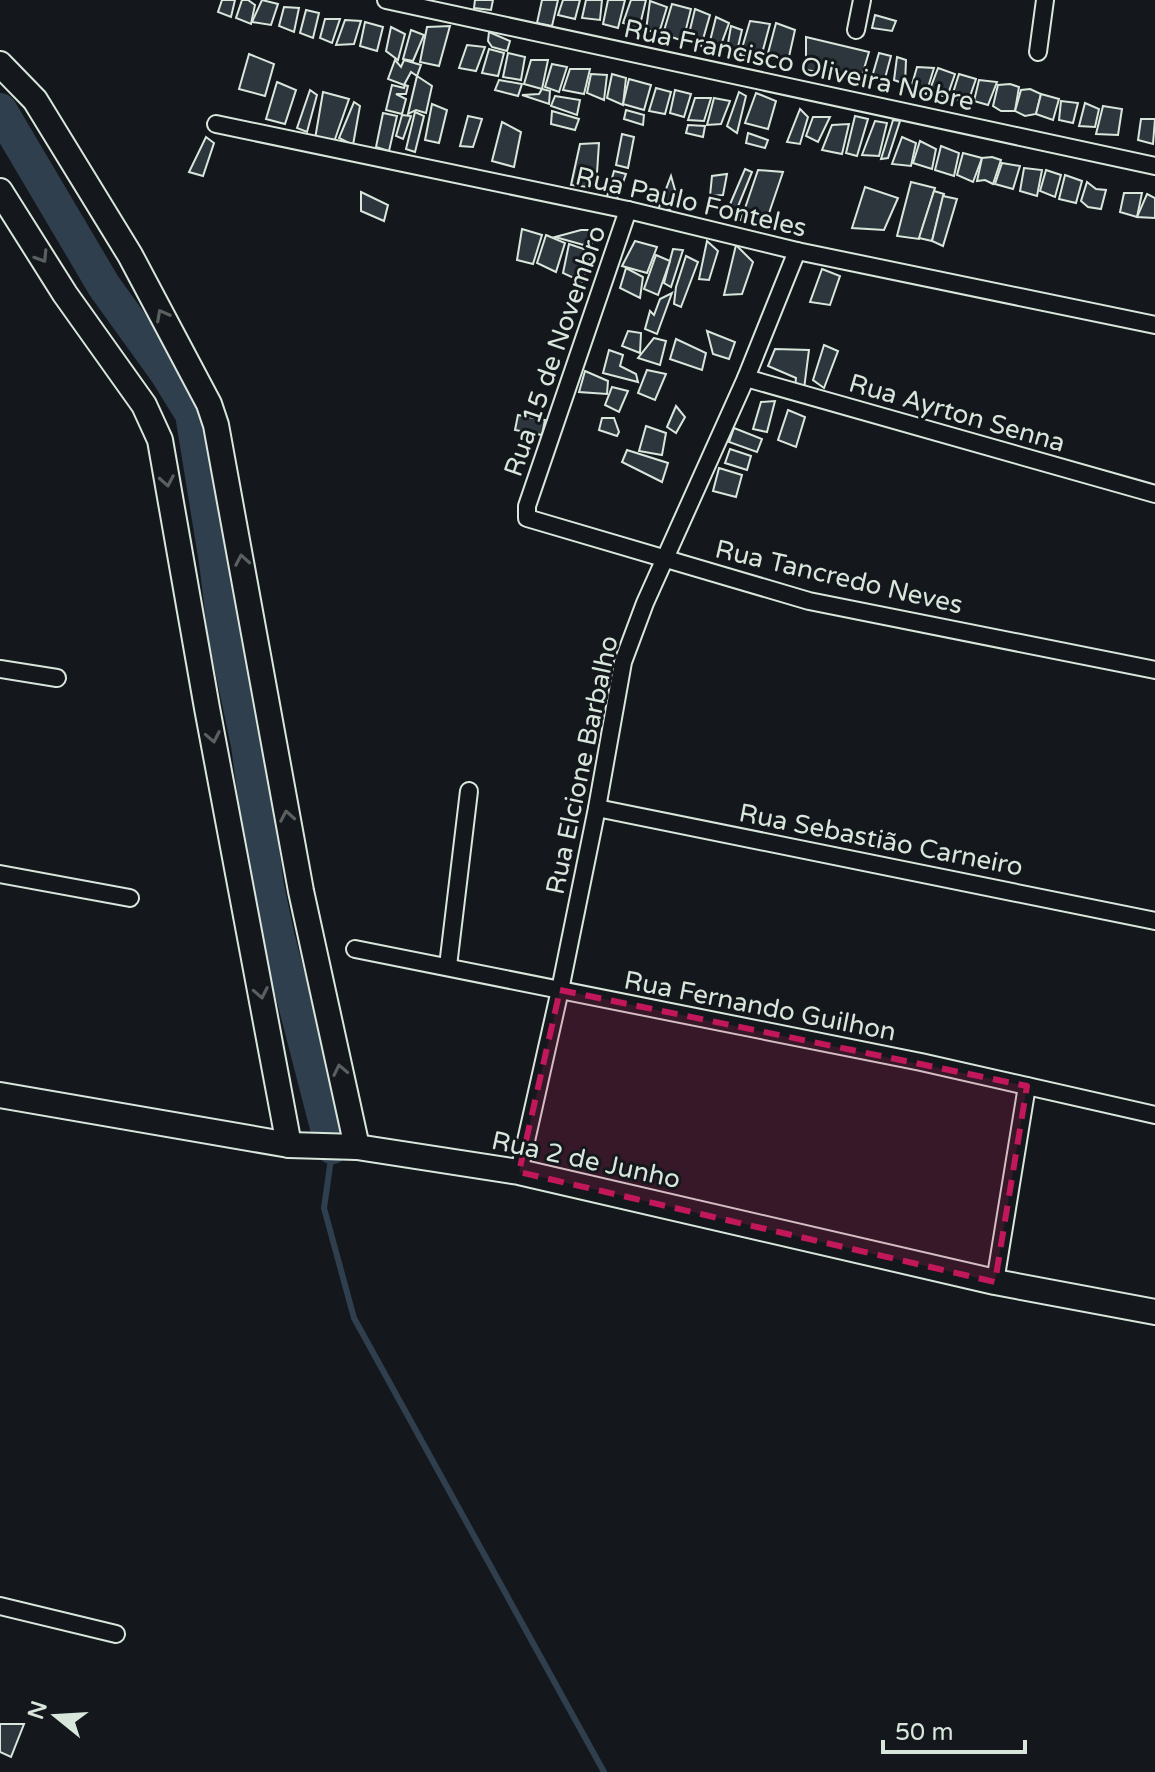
<svg xmlns="http://www.w3.org/2000/svg" width="1155" height="1772" font-family="'Varela Round',sans-serif">
<style>
.lines{fill:none;stroke-linecap:round;stroke-linejoin:round}
.stream{stroke:#2f3f4d;stroke-width:6}
.river{stroke:#2f3f4d;stroke-width:34}
.building{fill:#2c363c;stroke:#d8e6dc;stroke-width:2}
.street-casing{stroke:#d8e6dc;stroke-width:20}
.secondary-casing{stroke:#d8e6dc;stroke-width:28}
.street{stroke:#14181c;stroke-width:16}
.secondary{stroke:#14181c;stroke-width:24}
.oneway{stroke:#59605f}
.marked{fill:#c2185b;fill-opacity:0.2;stroke:#c2185b;stroke-width:6;stroke-dasharray:16 10;stroke-linejoin:round}
.labels{text-anchor:middle;dominant-baseline:central;stroke-width:6;stroke-linejoin:round;paint-order:stroke}
.street-label{font-size:26px;fill:#d8e6dc;stroke:#14181c}
</style>
<rect width="100%" height="100%" fill="#14181c"/>
<g class="lines">
<path class="stream" d="M332,1152L324,1208L354,1318L604,1772"/>
<path class="river" d="M0,110L104,286L166,372L192,414L216,562L225,636L248,745L267,886L278,938L332,1147"/>
</g>
<g class="building">
<path d="M222,0H235L231,17L218,12Z"/>
<path d="M242,0H248L255,5L251,24L236,18Z"/>
<path d="M262,0L278,4L271,25L252,22Z"/>
<path d="M475,0H493L491,10L474,8Z"/>
<path d="M542,0H558L552,26L537,23Z"/>
<path d="M563,0H580L575,19L558,15Z"/>
<path d="M586,0H602L600,20L582,18Z"/>
<path d="M608,0H625L618,28L603,24Z"/>
<path d="M631,0H646L639,29L623,23Z"/>
<path d="M650,1L667,7L659,33L646,30Z"/>
<path d="M672,4L691,9L683,41L663,34Z"/>
<path d="M284,7L299,8L294,32L279,26Z"/>
<path d="M695,9L710,15L701,46L687,42Z"/>
<path d="M306,10L319,13L313,38L300,33Z"/>
<path d="M875,15L896,21L892,31L872,28Z"/>
<path d="M716,17L729,23L719,50L709,45Z"/>
<path d="M325,19H340L332,43L320,38Z"/>
<path d="M345,20L361,21L354,44L336,45Z"/>
<path d="M750,21L770,24L760,61L740,55Z"/>
<path d="M365,22L383,27L377,51L360,46Z"/>
<path d="M776,23L795,30L788,61L767,57Z"/>
<path d="M450,26L439,66L420,62L427,27Z"/>
<path d="M731,26L742,30L737,51L727,49Z"/>
<path d="M391,27L405,34L398,60L386,51Z"/>
<path d="M411,30L424,35L413,61L403,59Z"/>
<path d="M489,32L510,41L507,51L492,47L488,41Z"/>
<path d="M806,37L869,52L861,79L806,70Z"/>
<path d="M467,45L485,47L476,71L459,68Z"/>
<path d="M489,49L504,53L498,76L482,73Z"/>
<path d="M508,53L525,57L521,80L503,77Z"/>
<path d="M879,53L891,56L884,82L872,77Z"/>
<path d="M249,54L274,64L265,96L239,89Z"/>
<path d="M897,57L906,60L905,84L894,80Z"/>
<path d="M395,60L401,67L404,60L421,65L417,76L411,72L404,85L388,79Z"/>
<path d="M531,60H548L542,89L524,84Z"/>
<path d="M552,64L567,67L559,92L545,87Z"/>
<path d="M917,67L934,68L926,94L911,88Z"/>
<path d="M938,68L955,74L947,97L929,92Z"/>
<path d="M570,69H590L584,94L563,90Z"/>
<path d="M591,74L607,75L604,100L587,93Z"/>
<path d="M612,74L626,78L623,105L607,98Z"/>
<path d="M959,74L976,79L968,102L951,99Z"/>
<path d="M417,76L432,86L426,113L416,110L408,114Z"/>
<path d="M629,79L651,85L644,110L623,104Z"/>
<path d="M499,80L522,84L518,96L495,90Z"/>
<path d="M979,80L997,82L988,105L974,101Z"/>
<path d="M277,82L296,90L285,124L266,119Z"/>
<path d="M1010,84L1019,87L1015,111H1001L993,106L998,85Z"/>
<path d="M392,85L404,88L405,85L408,86L406,94H396L406,99L402,114L386,110Z"/>
<path d="M656,88L671,92L665,114L649,111Z"/>
<path d="M542,89L550,91L549,104L522,95L539,94Z"/>
<path d="M1030,89L1041,94L1036,114L1025,116L1015,111L1021,90Z"/>
<path d="M310,90L317,95L307,132L297,128Z"/>
<path d="M675,90L691,94L684,117L670,113Z"/>
<path d="M323,92L349,99L334,142L315,139Z"/>
<path d="M739,92L746,96L737,133L727,126Z"/>
<path d="M756,93L776,101L768,129L745,123Z"/>
<path d="M1041,94L1059,99L1053,120L1036,114Z"/>
<path d="M555,96L580,100L577,115L551,106Z"/>
<path d="M695,98H711L704,121L688,120Z"/>
<path d="M714,98L730,101L721,124L707,125Z"/>
<path d="M1061,101L1078,103L1073,123L1059,120Z"/>
<path d="M354,102L360,106L353,145L339,138Z"/>
<path d="M1085,103L1099,109L1095,127L1079,126Z"/>
<path d="M432,104L447,110L439,143L425,140Z"/>
<path d="M1103,106L1122,109L1118,135L1096,134Z"/>
<path d="M800,109L808,117L800,144L787,142Z"/>
<path d="M626,110L644,115L643,125L624,119Z"/>
<path d="M552,111L579,119L575,130L551,124Z"/>
<path d="M415,112L424,116L415,152L406,149Z"/>
<path d="M383,113L397,116L389,151L376,147Z"/>
<path d="M402,115L411,116L403,139L396,136Z"/>
<path d="M468,116L482,119L473,147L460,146Z"/>
<path d="M855,116L868,119L857,156L846,153Z"/>
<path d="M813,117H830L818,142L806,136Z"/>
<path d="M1141,119H1155L1153,144L1138,140Z"/>
<path d="M893,120L900,121L888,158L881,159Z"/>
<path d="M875,121L887,123L879,156L862,155Z"/>
<path d="M502,122L521,132L514,167L492,161Z"/>
<path d="M849,124L842,154L822,150L832,125Z"/>
<path d="M688,125L705,126L703,137L686,133Z"/>
<path d="M748,133L768,140L765,148L746,143Z"/>
<path d="M622,134L634,137L628,168L616,165Z"/>
<path d="M206,137L214,143L203,176L189,172Z"/>
<path d="M902,137L916,143L911,166L892,164Z"/>
<path d="M920,141L936,149L932,169L913,163Z"/>
<path d="M599,143L596,188L571,185L580,144Z"/>
<path d="M941,146L959,153L954,176L935,170Z"/>
<path d="M963,153L982,158L973,182L957,175Z"/>
<path d="M992,157L1001,160L993,184L985,180L977,181L982,158Z"/>
<path d="M1002,163L1020,166L1013,189L995,184Z"/>
<path d="M1024,168L1042,170L1037,196L1020,191Z"/>
<path d="M745,169L752,172L735,214L728,209Z"/>
<path d="M758,170L783,172L766,222L741,220Z"/>
<path d="M1046,170L1061,175L1055,197L1040,191Z"/>
<path d="M614,171L626,174L617,199L606,200Z"/>
<path d="M727,174L723,195L710,196L712,176Z"/>
<path d="M1065,175L1082,181L1076,203L1059,199Z"/>
<path d="M671,176L675,190L670,210H658Z"/>
<path d="M911,182L935,188L919,239L897,236Z"/>
<path d="M1087,182L1096,189L1106,190L1101,209L1088,207L1081,201Z"/>
<path d="M865,187L898,198L884,230L852,228Z"/>
<path d="M934,191L944,194L932,241L919,238Z"/>
<path d="M361,192L388,205L384,221L361,211Z"/>
<path d="M1124,193H1142L1137,217L1120,212Z"/>
<path d="M1147,194L1155,198V218L1137,217Z"/>
<path d="M943,196L957,199L943,246L932,241Z"/>
<path d="M522,229L542,235L533,264L517,260Z"/>
<path d="M581,230H595L591,247L555,237Z"/>
<path d="M546,235L565,243L556,272L537,263Z"/>
<path d="M635,241L657,247L647,273L622,266Z"/>
<path d="M707,241L718,251L709,280L699,279Z"/>
<path d="M569,244L593,252L582,282L563,273Z"/>
<path d="M736,245L753,262L742,294L724,295Z"/>
<path d="M673,249L683,250L671,287L664,283Z"/>
<path d="M656,255L670,261L658,295L644,289Z"/>
<path d="M686,256L698,262L681,307L674,304L676,287Z"/>
<path d="M626,268L643,277L640,298L620,288Z"/>
<path d="M822,269L840,276L830,305L810,302Z"/>
<path d="M672,293L657,334L645,329L650,311L654,315L660,299Z"/>
<path d="M628,331L641,333L640,353L622,346Z"/>
<path d="M707,331L735,342L729,359L713,354Z"/>
<path d="M654,338L666,341L660,365L638,358Z"/>
<path d="M676,339L706,353L702,370L670,359Z"/>
<path d="M824,345L838,351L824,388L813,380Z"/>
<path d="M775,349L809,350L804,389L795,387L796,378L768,366Z"/>
<path d="M609,350L623,355L620,366L636,374L638,382L603,373Z"/>
<path d="M647,370L666,374L655,400L638,393Z"/>
<path d="M585,371L608,381L607,394L579,392Z"/>
<path d="M612,387L628,391L619,412L605,405Z"/>
<path d="M775,401L767,432L753,429L761,402Z"/>
<path d="M676,406L685,417L676,433L667,427Z"/>
<path d="M788,410L805,417L796,447L778,440Z"/>
<path d="M518,415L545,420L542,435L515,430Z"/>
<path d="M602,418H614L619,432L617,436L599,430Z"/>
<path d="M646,426L666,433L662,455L639,451Z"/>
<path d="M734,428L762,439L757,452L729,442Z"/>
<path d="M730,449L751,456L747,470L725,463Z"/>
<path d="M627,450L668,463L662,482L622,462Z"/>
<path d="M719,468L742,475L736,497L713,491Z"/>
<path d="M0,1724H24L11,1757L0,1752Z"/>
</g>
<g class="lines">
<defs>
<g id="street">
<path d="M386,0L1155,166"/>
<path d="M856,30L862,0"/>
<path d="M1038,52L1045,0"/>
<path d="M216,124L628,210L797,251L1155,325"/>
<path d="M628,210L527,506V518L809,601L1155,670"/>
<path d="M746,378L1155,494"/>
<path d="M0,669L57,678"/>
<path d="M597,808L1155,921"/>
<path d="M0,874L130,898"/>
<path d="M355,949L921,1062L1155,1115"/>
<path d="M448,966L469,791"/>
<path d="M519,1172L560,990L597,808L623,662L645,603L746,378L797,251"/>
<path d="M995,1282L1027,1086"/>
<path d="M0,1606L116,1634"/>
</g>
<g id="secondary">
<path d="M0,64L35,100L130,255L209,404L216,425L301,891L357,1147"/>
<path d="M0,191L65,294L144,405L160,440L207,708L289,1145"/>
<path d="M0,1095L289,1145L357,1147L519,1172L995,1282L1155,1312"/>
</g>
</defs>
<use href="#street" class="street-casing"/>
<use href="#secondary" class="secondary-casing"/>
<use href="#street" class="street"/>
<use href="#secondary" class="secondary"/>
</g>
<defs><path id="oneway-chevron" d="M-2-3.5L2.5 0L-2 3.5" fill="none" stroke-width="1.6" stroke-linecap="round" stroke-linejoin="round" transform="scale(2)"/></defs>
<g class="oneway">
<use href="#oneway-chevron" transform="translate(42 257) rotate(58)"/>
<use href="#oneway-chevron" transform="translate(162 315) rotate(-118)"/>
<use href="#oneway-chevron" transform="translate(167 481) rotate(80)"/>
<use href="#oneway-chevron" transform="translate(242 560) rotate(-100)"/>
<use href="#oneway-chevron" transform="translate(213 737) rotate(79)"/>
<use href="#oneway-chevron" transform="translate(287 816) rotate(-100)"/>
<use href="#oneway-chevron" transform="translate(261 993) rotate(79)"/>
<use href="#oneway-chevron" transform="translate(340 1070) rotate(-102)"/>
</g>
<path class="marked" d="M560,990L1027,1086L995,1282L519,1172Z"/>
<g class="labels">
<g class="street-label">
<text transform="translate(799 65) rotate(12)">Rua Francisco Oliveira Nobre</text>
<text transform="translate(691 202) rotate(13)">Rua Paulo Fonteles</text>
<text transform="translate(555 351) rotate(-71)">Rua 15 de Novembro</text>
<text transform="translate(957 413) rotate(16)">Rua Ayrton Senna</text>
<text transform="translate(839 577) rotate(13)">Rua Tancredo Neves</text>
<text transform="translate(582 765) rotate(-78)">Rua Elcione Barbalho</text>
<text transform="translate(881 840) rotate(11)">Rua Sebastião Carneiro</text>
<text transform="translate(760 1006) rotate(11)">Rua Fernando Guilhon</text>
<text transform="translate(586 1160) rotate(12)">Rua 2 de Junho</text>
</g>
</g>
<g transform="translate(56 1716) rotate(288)" stroke="#14181c" stroke-width="6" paint-order="stroke">
<path d="M0-6L14 30L0 20L-14 30Z" fill="#d8e6dc"/>
<text y="-12" font-size="22" font-weight="bold" text-anchor="middle" fill="#d8e6dc">N</text>
</g>
<path d="M883 1740v12h142v-12" fill="none" stroke="#d8e6dc" stroke-width="4"/>
<text x="895" y="1740" font-size="24" fill="#d8e6dc" stroke="#14181c" stroke-width="6" paint-order="stroke">50 m</text>
</svg>
